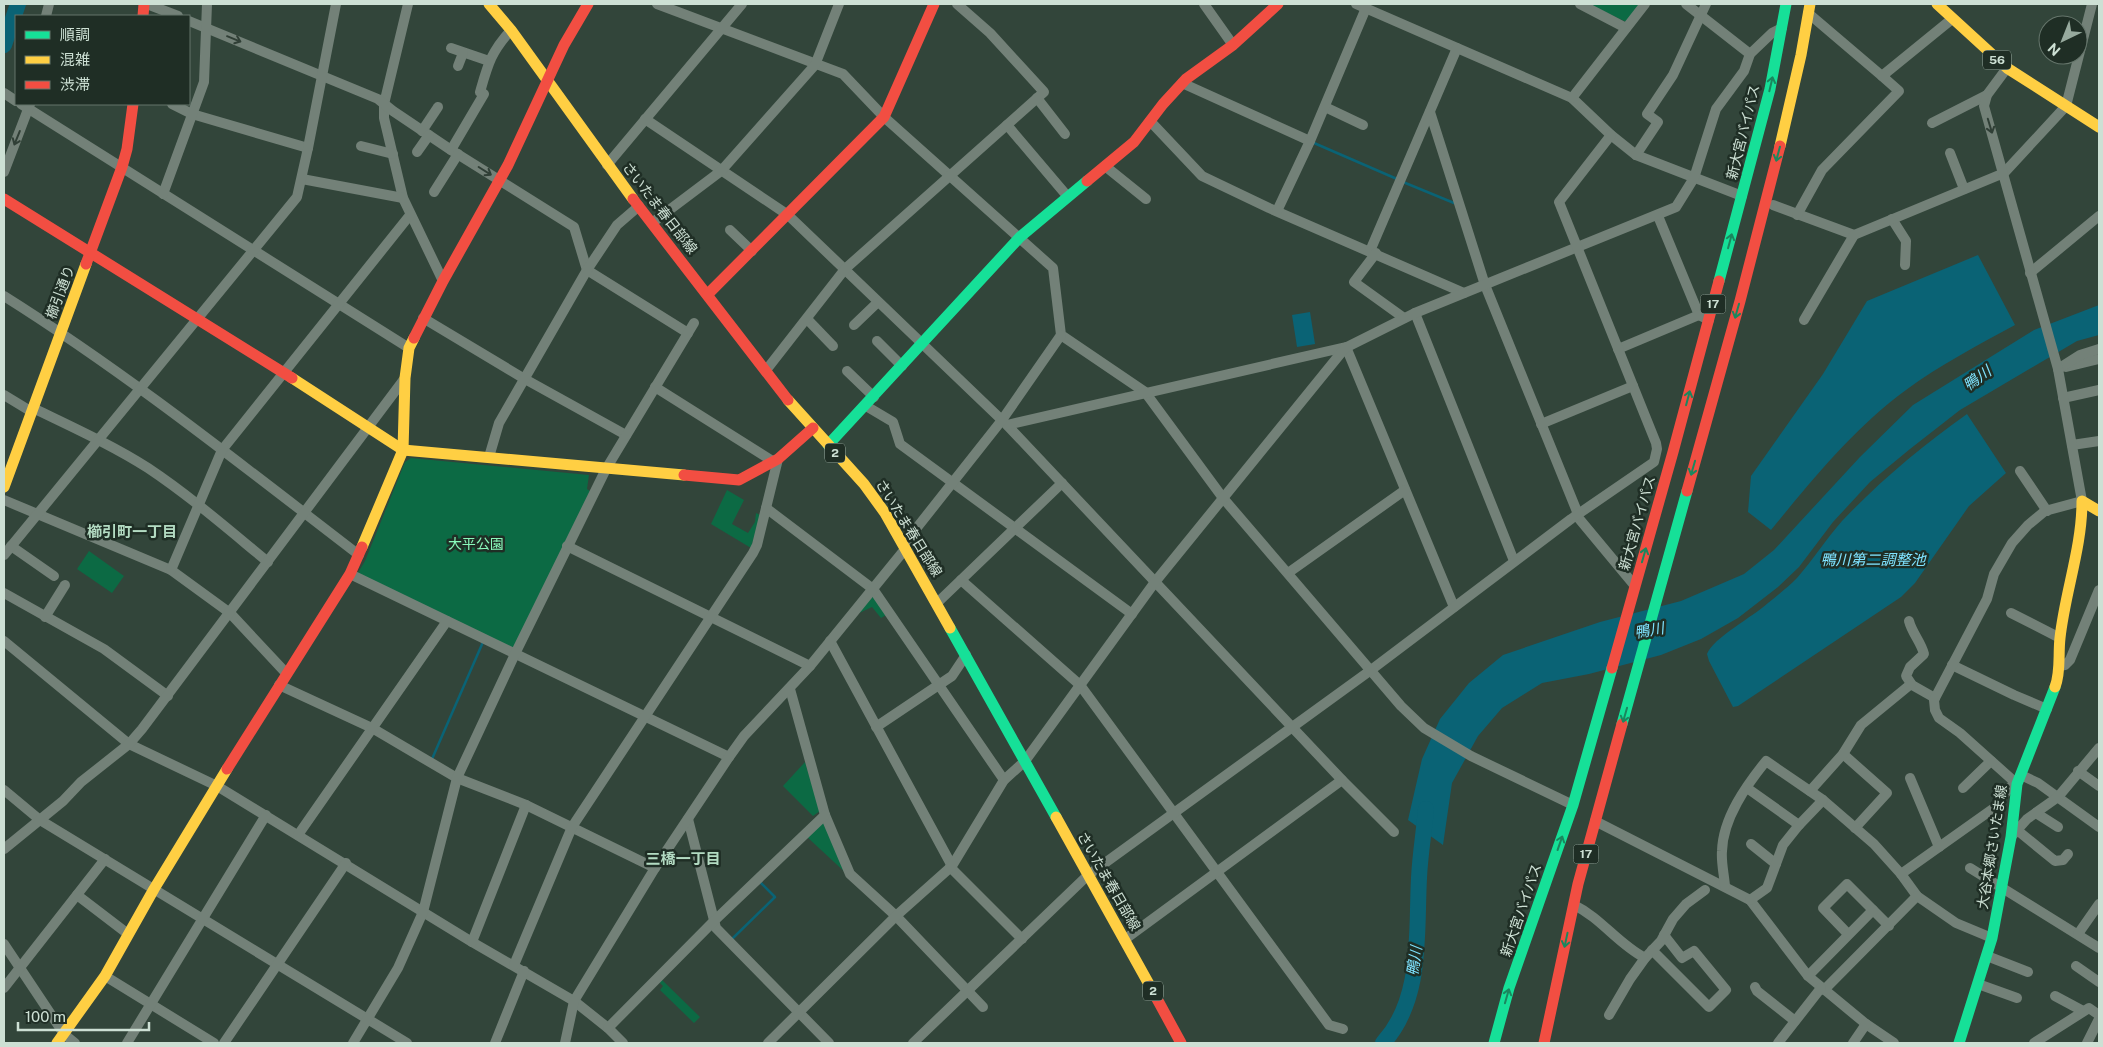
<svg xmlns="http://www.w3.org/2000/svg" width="2103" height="1047" font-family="'Public Sans','Noto Sans JP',sans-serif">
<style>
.green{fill:#0c6a44}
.water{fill:#0a6375}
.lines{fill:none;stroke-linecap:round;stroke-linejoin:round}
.stream{stroke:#0a6375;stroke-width:2.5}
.river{stroke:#0a6375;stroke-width:16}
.street{stroke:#738178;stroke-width:10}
.fast{stroke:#16e098;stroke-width:11}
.slow{stroke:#ffcf43;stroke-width:11}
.jam{stroke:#f24e42;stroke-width:11}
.oneway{stroke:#303f36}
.oneway2{stroke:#1a875e}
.labels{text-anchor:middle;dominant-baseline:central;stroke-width:5;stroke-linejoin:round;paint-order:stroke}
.shield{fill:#1f2e25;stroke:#99aba0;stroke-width:1}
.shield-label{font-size:12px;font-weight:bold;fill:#cde0d4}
.street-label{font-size:14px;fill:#cde0d4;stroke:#1f2e25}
.park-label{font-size:14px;fill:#8afabc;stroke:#1f2e25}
.water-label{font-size:15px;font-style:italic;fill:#7fe3ff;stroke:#1f2e25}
.neighbourhood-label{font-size:15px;font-weight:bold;fill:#b3dbc2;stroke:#1f2e25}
</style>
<rect width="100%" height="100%" fill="#32453a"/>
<g class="green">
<path d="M1589,4H1640L1626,22Z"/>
<path d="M411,458L589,475L587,489L590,491L513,651L357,574L365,561L405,462Z"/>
<path d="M727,490L744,500L732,524L748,533L755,522L756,513L760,515L751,548L711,524Z"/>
<path d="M89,551L124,576L112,593L77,569Z"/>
<path d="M873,593L888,614L881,618L872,607L853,616Z"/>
<path d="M805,762L820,811L813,816L783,786Z"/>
<path d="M823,820L848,875L806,836Z"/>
<path d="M660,978L700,1017L694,1023L660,990L663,986L658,981Z"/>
</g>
<g class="water">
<path d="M1978,255L2015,325C1978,345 1940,365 1906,390C1854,428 1812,480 1771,530L1748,512L1751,476L1823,374L1867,301Z"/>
<path d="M2099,305V335L2077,341L1960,410L1910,449L1870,482L1833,522L1799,567L1778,587L1738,618L1701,639L1661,655L1589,674L1542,683L1502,708L1478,736L1452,783L1443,845L1408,820L1422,759L1440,719L1469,683L1503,655L1600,622L1681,601L1744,574L1774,550L1860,457L1913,405L2034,330Z"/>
<path d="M1310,312L1315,344L1297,347L1292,315Z"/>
<path d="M1967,414L2006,473L1969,506L1915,583L1901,597L1738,706L1733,707L1709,661L1707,654C1713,638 1754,616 1768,603C1778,595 1788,587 1797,578C1813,560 1826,539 1842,521C1880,481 1922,446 1967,414Z"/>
</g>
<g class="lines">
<g class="stream">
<path d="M1314,143L1397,179"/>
<path d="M1403,182L1454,203"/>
<path d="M432,759L483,642"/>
<path d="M732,939L775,897L760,882"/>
</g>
<g class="river">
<path d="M4,45L18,4"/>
<path d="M1383,1043C1423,999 1416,934 1419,878C1420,855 1424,832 1426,809"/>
</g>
<g class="street">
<path d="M147,4L178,16"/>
<path d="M408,4L384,104V118L403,198L443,281"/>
<path d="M657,4L843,74L884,117L1053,268L1061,335L1145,392L1223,498L1401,706L1424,728L1471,756L1573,805"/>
<path d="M1204,4L1233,45"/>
<path d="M1356,4L1572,98L1611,135L1636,155L1742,196"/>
<path d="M1580,4L1626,28"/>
<path d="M1686,4L1750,54"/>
<path d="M1808,13L1882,76"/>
<path d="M46,16L49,4"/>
<path d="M189,21L378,99L393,111L451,150L574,227L587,270L688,333"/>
<path d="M451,48L489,61"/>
<path d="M458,66L463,53"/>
<path d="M1182,83L1310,141"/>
<path d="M4,93L16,101"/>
<path d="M1037,98L1065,134"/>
<path d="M1572,98L1645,4"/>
<path d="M21,104L409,348"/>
<path d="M172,104L192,114L308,148"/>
<path d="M1325,107L1363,125"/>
<path d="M1430,112L1485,285L1578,514"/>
<path d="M645,119L788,215L1007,425L1342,780L1394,832"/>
<path d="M1150,121L1202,176L1269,208L1464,293"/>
<path d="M1932,123L1987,95"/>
<path d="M1007,125L1068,197"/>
<path d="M422,131L438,107"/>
<path d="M361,146L393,154"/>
<path d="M451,150L484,94L480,92C488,64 491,52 511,30"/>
<path d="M417,152L429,135"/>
<path d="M1950,153L1964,189"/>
<path d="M1636,155L1658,122L1647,114L1673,75L1706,4"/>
<path d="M607,165L742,4"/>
<path d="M1105,166L1146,199"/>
<path d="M4,172L30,104"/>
<path d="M302,179L403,198"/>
<path d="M434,192L458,154"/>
<path d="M163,194L204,82L207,4"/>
<path d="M1773,205L1854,235"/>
<path d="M1277,211L1310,141L1366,8V4"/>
<path d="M1797,215L1822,170L1899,91L1882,76L1952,19"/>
<path d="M1658,216L1699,315L1709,320"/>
<path d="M1892,219L1906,241L1905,265"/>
<path d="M652,223L721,171L815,65L839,4"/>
<path d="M730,230L752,251"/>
<path d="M1370,251L1457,48"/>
<path d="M1376,253L1354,282L1404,318"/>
<path d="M2030,273L2099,216"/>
<path d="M4,296C128,374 243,466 359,555"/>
<path d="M1415,313L1514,561"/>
<path d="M423,318L523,378L626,435"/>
<path d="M807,319L833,346"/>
<path d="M1804,320L1854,235L2004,173L2066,106L2092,4"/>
<path d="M854,325L878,302"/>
<path d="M877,341L902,366"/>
<path d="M1618,349L1699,315"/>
<path d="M2066,367L2099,359"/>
<path d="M767,369L845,269L1044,92L990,33L957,4"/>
<path d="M2058,369L2080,355L2099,349"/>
<path d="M847,371L874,397"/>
<path d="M655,387L774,462"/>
<path d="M4,395L32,412"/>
<path d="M2063,398L2099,390"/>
<path d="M866,406L893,422L900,444L1132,614"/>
<path d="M33,408C72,427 112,445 148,468C190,496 229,530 268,562"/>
<path d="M1541,424L1633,386"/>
<path d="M1007,425L1346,347L1454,607"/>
<path d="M2072,445L2099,441"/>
<path d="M489,457L499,423L587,270L617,225L639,206"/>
<path d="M2020,471L2047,511"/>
<path d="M4,500L171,570L230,613L286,673"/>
<path d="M766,508L873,589L1004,780"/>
<path d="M1576,515L1635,586"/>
<path d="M904,544L1002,420L1061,335"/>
<path d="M11,546L54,576"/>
<path d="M567,546L810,666"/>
<path d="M4,555L297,197L308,148L336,4"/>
<path d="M171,570L222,450L410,215"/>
<path d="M1288,573L1405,490"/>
<path d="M350,574L729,757"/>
<path d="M961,580L1080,685L1329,1025L1343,1029"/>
<path d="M4,593L104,649L168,696"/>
<path d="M937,603L1062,483"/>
<path d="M2011,613L2060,638"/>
<path d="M45,617L65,585"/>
<path d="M1909,621C1912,633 1921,642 1924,654L1910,667L1906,676L1912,685L1935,698"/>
<path d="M4,641L129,744L217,786L472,942L574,1001L608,1028L623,1043"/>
<path d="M830,641L952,866"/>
<path d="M1952,665L2014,695L2047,709"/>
<path d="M2059,666L2065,665L2070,660L2099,590"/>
<path d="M279,685L372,728L457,778L526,805L655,868"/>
<path d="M790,689L825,815L850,874L896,916L983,1007"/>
<path d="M876,727L952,676L966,655"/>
<path d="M1843,754L1887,793L1855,828"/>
<path d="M2078,771L2099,786"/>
<path d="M2021,775L2038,783L2099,827"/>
<path d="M1910,778L1939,847"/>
<path d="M1747,788L1799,825"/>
<path d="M1963,788L1991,761"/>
<path d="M4,790L40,820L407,1043"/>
<path d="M1810,791L1843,754L1861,725L1911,684"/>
<path d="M2036,813L2058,827"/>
<path d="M688,819L716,928L829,1043"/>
<path d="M1595,821L1750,900L1808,976L1866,1024L1894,1043"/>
<path d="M2017,830L2055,861L2063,860L2068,854"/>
<path d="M298,835L447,621"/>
<path d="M2011,837L2027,819L2058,797L2099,748"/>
<path d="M1751,844L1776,864"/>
<path d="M4,849L63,801L81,782L129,744L142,729L405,378"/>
<path d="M950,867L1022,939"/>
<path d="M1970,868L2099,948"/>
<path d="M1901,874L1994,808L2010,787L2017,784L1960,733L1939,718L1935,710L1934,700L1987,599L1994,574L2012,543L2028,525L2045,511L2082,501L2058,369L1984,106L1987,95L2007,68"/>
<path d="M1725,886C1724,874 1721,862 1722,851C1723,818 1746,786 1766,761L1823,800L1874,844L1901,874L1917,896L1956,923L1992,938"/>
<path d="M77,895L128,934"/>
<path d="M1750,900L1767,888L1783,845L1799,825L1823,800"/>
<path d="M1574,905C1601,918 1618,944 1645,958"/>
<path d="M1848,934L1823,908L1847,884L1889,926"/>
<path d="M2078,934L2099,904"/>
<path d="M1124,940L1342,780"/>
<path d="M472,942L526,805"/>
<path d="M4,944L64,1034L75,1043"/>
<path d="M1652,950L1709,1007L1726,990L1694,951L1682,958L1664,935"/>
<path d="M1987,956L2028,972"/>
<path d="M514,965L572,827L753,553L757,545L778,459"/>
<path d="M2076,966L2099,982"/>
<path d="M105,976L214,1043"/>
<path d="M1808,976L1873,910"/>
<path d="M1978,984L2017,998"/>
<path d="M1755,987L1757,991L1795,1021"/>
<path d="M4,988L105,859"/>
<path d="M1824,990L1917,896"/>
<path d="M2055,996L2083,1011"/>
<path d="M1609,1015L1630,979L1645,958L1661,941L1673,919L1686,904L1705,890"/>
<path d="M608,1028L714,921L825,815"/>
<path d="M127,1043L266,815"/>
<path d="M224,1043L346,863"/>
<path d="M353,1043L398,968L423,912L457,778L515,654L606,469L694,323"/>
<path d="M495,1043L524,971"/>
<path d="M565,1043L574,1001L655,868L729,757L744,736L810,666L906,548"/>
<path d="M768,1043L897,915L952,866L1004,780L1025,761L1155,582L1345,348L1415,313L1676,207L1694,178L1716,109L1744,71L1750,54L1772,33L1782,28"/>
<path d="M913,1043L1087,876L1371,670L1571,519L1654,462L1657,449L1656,443L1559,202L1611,135"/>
<path d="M1778,1043L1821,988"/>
<path d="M1853,1043L1866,1024"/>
<path d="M2034,1043L2089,1008L2099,1015"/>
<path d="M2087,1043L2099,1019"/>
</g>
<g class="fast">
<path d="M1719,281L1770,89L1786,4"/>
<path d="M828,445L1020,237L1087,181"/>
<path d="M950,628L1056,817"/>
<path d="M1622,724L1687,491"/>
<path d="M1494,1043L1509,988L1573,805L1612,668"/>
<path d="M1959,1043L1992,938L2011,837L2017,784L2055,687"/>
</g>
<g class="slow">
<path d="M489,4L511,30L633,199"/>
<path d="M1937,4L2007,68L2099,127"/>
<path d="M1780,146L1801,55L1810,4"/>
<path d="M292,378L403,450L684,475"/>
<path d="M788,400L864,484L885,513L950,628"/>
<path d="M4,487L86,264"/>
<path d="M362,547L403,450L405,378L409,348L414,338"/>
<path d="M2055,687C2061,672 2058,655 2060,638C2065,592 2082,548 2082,501L2099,511"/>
<path d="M1056,817L1150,986"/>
<path d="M57,1043L105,976L154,889L227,769"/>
</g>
<g class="jam">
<path d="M143,16L144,4"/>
<path d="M1087,181L1134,142L1163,104L1186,79L1233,45L1278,4"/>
<path d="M4,199L292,378"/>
<path d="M633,199L788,400"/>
<path d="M86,264L122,167L127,149L133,104"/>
<path d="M708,294L884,117L934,4"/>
<path d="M414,338L443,281L508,165L564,45L588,4"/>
<path d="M684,475L739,480L778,459L813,428"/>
<path d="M1687,491L1740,301L1780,146"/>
<path d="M1612,668L1673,452L1719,281"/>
<path d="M227,769L350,574L362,547"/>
<path d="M1150,986L1181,1043"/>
<path d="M1544,1043L1578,884L1622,724"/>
</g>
</g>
<defs><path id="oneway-shaft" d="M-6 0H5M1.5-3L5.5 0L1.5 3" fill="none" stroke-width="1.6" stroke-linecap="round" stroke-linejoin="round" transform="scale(1.25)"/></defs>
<g class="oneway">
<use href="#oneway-shaft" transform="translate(234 39) rotate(22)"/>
<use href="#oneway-shaft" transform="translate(1990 126) rotate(73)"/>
<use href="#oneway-shaft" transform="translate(17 138) rotate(112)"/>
<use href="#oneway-shaft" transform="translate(485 171) rotate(32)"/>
</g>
<g class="oneway2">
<use href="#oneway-shaft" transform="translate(1771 84) rotate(-77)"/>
<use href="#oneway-shaft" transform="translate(1778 154) rotate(105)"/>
<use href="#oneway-shaft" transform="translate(1730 241) rotate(-75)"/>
<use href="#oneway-shaft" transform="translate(1737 311) rotate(106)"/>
<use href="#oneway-shaft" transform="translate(1688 398) rotate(-75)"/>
<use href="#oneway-shaft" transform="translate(1693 468) rotate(106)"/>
<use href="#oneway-shaft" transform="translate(1644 555) rotate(-74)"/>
<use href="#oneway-shaft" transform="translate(1625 715) rotate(106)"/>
<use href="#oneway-shaft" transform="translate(1560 843) rotate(-71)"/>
<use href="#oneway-shaft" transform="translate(1566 940) rotate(102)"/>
<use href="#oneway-shaft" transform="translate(1507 996) rotate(-74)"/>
</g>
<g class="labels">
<g class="shield">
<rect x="1983" y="50.5" width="28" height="19" rx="4"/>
<rect x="1700.5" y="294.5" width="25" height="19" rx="4"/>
<rect x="825" y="443.5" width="20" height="19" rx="4"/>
<rect x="1573.5" y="844.5" width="25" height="19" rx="4"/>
<rect x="1143" y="981.5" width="20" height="19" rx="4"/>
</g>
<g class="shield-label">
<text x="1997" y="60">56</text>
<text x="1713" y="304">17</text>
<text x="835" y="453">2</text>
<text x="1586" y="854">17</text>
<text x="1153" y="991">2</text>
</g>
<g class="street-label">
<text transform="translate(1743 132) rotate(-76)">新大宮バイパス</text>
<text transform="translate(660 208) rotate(52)">さいたま春日部線</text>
<text transform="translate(60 292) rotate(-69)">櫛引通り</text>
<text transform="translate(1637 523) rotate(-74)">新大宮バイパス</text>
<text transform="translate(909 528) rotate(58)">さいたま春日部線</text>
<text transform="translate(1992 847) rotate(-81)">大谷本郷さいたま線</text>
<text transform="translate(1109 881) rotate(60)">さいたま春日部線</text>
<text transform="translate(1521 910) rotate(-71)">新大宮バイパス</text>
</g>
<g class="park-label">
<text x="476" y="544">大平公園</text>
</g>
<g class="water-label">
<text transform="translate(1977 378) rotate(-36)">鴨川</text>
<text x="1873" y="559">鴨川第二調整池</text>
<text transform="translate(1649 630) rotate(-10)">鴨川</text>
<text transform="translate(1414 961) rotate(-82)">鴨川</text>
</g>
<g class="neighbourhood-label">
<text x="132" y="531">櫛引町一丁目</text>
<text x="683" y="858">三橋一丁目</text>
</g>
</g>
<rect width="2103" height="1047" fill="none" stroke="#cde0d4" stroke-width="10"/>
<rect x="15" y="15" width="175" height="90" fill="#1f2e25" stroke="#65756b"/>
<rect x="25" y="31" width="25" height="8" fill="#16e098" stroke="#65756b"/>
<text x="60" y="40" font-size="15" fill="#cde0d4">順調</text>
<rect x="25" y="56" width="25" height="8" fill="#ffcf43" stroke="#65756b"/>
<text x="60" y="65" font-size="15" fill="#cde0d4">混雑</text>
<rect x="25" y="81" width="25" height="8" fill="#f24e42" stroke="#65756b"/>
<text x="60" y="90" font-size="15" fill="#cde0d4">渋滞</text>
<g transform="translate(2063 40) rotate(223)"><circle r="24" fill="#1f2e25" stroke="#65756b"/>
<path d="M0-4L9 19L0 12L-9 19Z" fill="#97aa9e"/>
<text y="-8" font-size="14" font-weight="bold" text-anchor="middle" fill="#cde0d4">N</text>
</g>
<path d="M18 1022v8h131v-8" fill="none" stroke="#cde0d4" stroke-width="2.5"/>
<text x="25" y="1022" font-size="15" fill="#cde0d4" stroke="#1f2e25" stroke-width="4" paint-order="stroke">100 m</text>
</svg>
